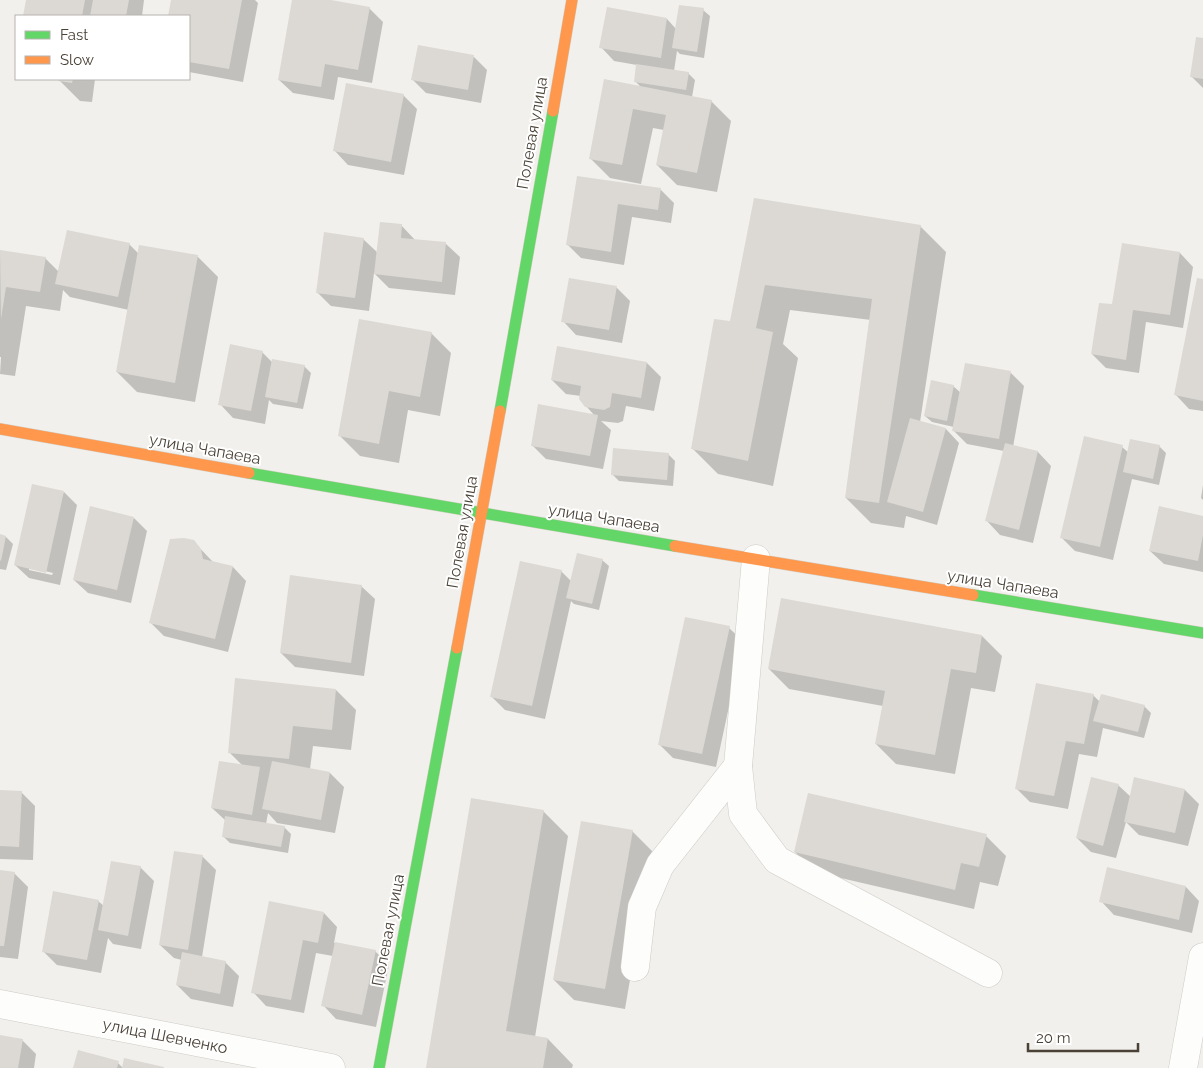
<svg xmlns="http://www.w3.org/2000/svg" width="1203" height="1068" font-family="Raleway,sans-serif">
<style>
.shadow{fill:#0003;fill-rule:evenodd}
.building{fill:#dcd9d4}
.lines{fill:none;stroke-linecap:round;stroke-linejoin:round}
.street-casing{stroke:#cecbc6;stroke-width:29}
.fast-casing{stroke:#d2cdc2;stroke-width:12}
.slow-casing{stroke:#d2cdc2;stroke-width:12}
.street{stroke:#fdfdfc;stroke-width:28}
.fast{stroke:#63d668;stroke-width:11}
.slow{stroke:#ff974d;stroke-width:11}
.labels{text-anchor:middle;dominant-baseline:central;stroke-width:4;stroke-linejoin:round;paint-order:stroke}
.street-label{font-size:16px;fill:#4a4237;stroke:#fff}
</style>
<rect width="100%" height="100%" fill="#f2f0ec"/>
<g class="shadow">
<path d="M27,0H144L142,16H24Z"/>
<path d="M172,0H255L258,3L243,82L189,72V16H169Z"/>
<path d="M293,0H323L369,8L383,22L372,83L338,77L334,100L293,93L279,80Z"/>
<path d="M703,10L710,16L704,58L680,54L677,51L674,71L688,73L695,80L692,97L711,101L731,121L717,192L677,185L657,165L664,130L653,128L641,184L610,178L590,158L641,87L635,81L637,65L614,61L601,47L667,19L676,29Z"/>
<path d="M1203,39V88L1191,76Z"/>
<path d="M474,57L487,70L481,103L426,93L412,79Z"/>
<path d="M60,79H95L92,102L80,101L60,81Z"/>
<path d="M403,95L417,109L404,175L348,165L335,151Z"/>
<path d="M578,177L661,190L674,203L671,223L632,217L624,265L581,258L567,244Z"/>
<path d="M755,200L920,226L946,252L920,422L946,429L959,443L937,525L906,516L904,528L871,523L846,498L871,320L790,310L783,344L798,358L773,486L718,474L693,449L731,323Z"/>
<path d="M401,225L415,240L446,244L460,257L455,295L389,288L374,273L369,311L331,306L317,292L363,239L378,253Z"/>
<path d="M129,244L139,254L140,246L198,257L218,277L195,402L137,392L117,372L129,310L70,297L63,290L60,311L26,306L15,376L0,374L1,357H0V251L45,258L59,272Z"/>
<path d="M1180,253L1193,267L1183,328L1146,322L1139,373L1106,368L1092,354L1113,306Z"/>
<path d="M570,279L617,288L630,301L622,343L576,335L563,321Z"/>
<path d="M1203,280V411L1189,409L1176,395Z"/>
<path d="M431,333L451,353L440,416L408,410L399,463L360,456L340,436Z"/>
<path d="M558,347L647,363L661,377L654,411L626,406L623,421L618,423L601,421L611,430L603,469L546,459L532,445L595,416L586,406L581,396L566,394L552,380Z"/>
<path d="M262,352L273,363L304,366L311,373L303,409L273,404L269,400L265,424L233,418L220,404Z"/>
<path d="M1011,373L1024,386L1013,447L1038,452L1051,466L1033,543L1000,535L987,521L1004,451L967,444L954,431V427L932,422L925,416L953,386L961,393Z"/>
<path d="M1159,446L1166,453L1159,485L1132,479L1113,560L1075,551L1062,538L1122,447L1129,453Z"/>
<path d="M668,454L675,461L673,486L619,481L612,474Z"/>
<path d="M1203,485V500L1201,498Z"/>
<path d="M64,492L77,505L60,585L29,578L15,565ZM29,567L53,573L52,575L29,570Z"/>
<path d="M1203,517V572L1164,564L1150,551Z"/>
<path d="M134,518L147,531L131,603L88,593L74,580Z"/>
<path d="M0,536L6,537L13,544L6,570L0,569Z"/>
<path d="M193,541L213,562L233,567L246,581L228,652L164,636L150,622Z"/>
<path d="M602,560L609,566L599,610L574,604L571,601L545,719L505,710L492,697L561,571L572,582Z"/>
<path d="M361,586L375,599L364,676L295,667L281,653Z"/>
<path d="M729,628L743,641L716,767L673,758L659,744Z"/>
<path d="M982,636L1002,656L995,692L971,688L955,774L896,764L876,744L883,706L789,689L769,669Z"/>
<path d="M336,690L356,710L351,750L313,746L310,769L330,773L344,787L335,833L277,823L268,813L266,824L284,827L291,834L288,853L230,843L223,836L226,821L212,808L243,766L229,752Z"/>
<path d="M1093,695L1100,702L1144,706L1151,713L1144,738L1103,728L1097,757L1079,754L1068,809L1030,802L1016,788Z"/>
<path d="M1135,779L1185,790L1199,804L1188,846L1139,835L1126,822L1116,858L1091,852L1077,838L1118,785L1131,797Z"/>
<path d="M0,792H21L35,806L33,860L0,859Z"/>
<path d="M543,811L568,836L535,1037L548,1039L573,1065L572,1068H428Z"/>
<path d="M632,831L652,851L625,1009L574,1000L554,980Z"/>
<path d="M986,836L1006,856L998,886L980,882L974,909L815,872L795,852Z"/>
<path d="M202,856L216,870L202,957L225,962L239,976L233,1007L191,999L177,985L182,960L174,958L160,945Z"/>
<path d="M140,867L154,881L141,949L113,944L108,938L101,973L57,965L43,951L98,901L104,906Z"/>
<path d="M0,871L14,873L28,887L18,959L0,957Z"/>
<path d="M1186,887L1199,901L1192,933L1114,915L1101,901Z"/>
<path d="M324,913L337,927L334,943L375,951L389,965L376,1027L336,1019L323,1005L333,956L316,953L304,1013L266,1006L253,992Z"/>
<path d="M0,1036L22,1040L36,1054L34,1068H0Z"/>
<path d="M118,1063L123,1068H162H75Z"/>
</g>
<g class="building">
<path d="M26,0H85L82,16H23Z"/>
<path d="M93,0H129L126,16H90Z"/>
<path d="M171,0H242L229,69L189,62V16H168Z"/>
<path d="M292,0H331L370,7L358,70L325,64L321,87L278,80Z"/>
<path d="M679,5L704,8L697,52L672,48Z"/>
<path d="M607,7L667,18L661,58L599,48Z"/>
<path d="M1196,37L1203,38V79L1190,77Z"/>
<path d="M418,45L474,55L468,90L411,80Z"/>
<path d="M636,64L689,72L686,90L634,82Z"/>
<path d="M59,79H73L72,83L58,81Z"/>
<path d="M604,79L712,100L697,173L656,165L666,115L633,109L622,165L589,159Z"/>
<path d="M346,83L404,94L391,162L333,151Z"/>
<path d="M577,176L661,188L658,210L618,204L611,252L566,245Z"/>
<path d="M754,198L921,225L879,503L845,498L872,299L765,285L756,328L773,332L748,461L691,449L714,319L730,321Z"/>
<path d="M380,222L402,224L401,238L446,242L442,282L374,274Z"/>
<path d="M67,230L130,243L118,297L55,284Z"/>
<path d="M324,232L364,238L355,298L316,293Z"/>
<path d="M1122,243L1180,252L1170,315L1133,310L1126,360L1091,354L1099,303L1112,304Z"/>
<path d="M139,245L198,255L175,383L116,372Z"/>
<path d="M0,250L46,257L40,292L6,287L1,319Z"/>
<path d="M569,278L617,286L609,330L561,322Z"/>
<path d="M1197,278L1203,279V401L1174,395Z"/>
<path d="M359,319L432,332L420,397L389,391L379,444L338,436Z"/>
<path d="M230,344L263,351L251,411L218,405Z"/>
<path d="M557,346L647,362L641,398L612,393L610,407L604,410L585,407L579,399L581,386L551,380Z"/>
<path d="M272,359L305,365L297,403L265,397Z"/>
<path d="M965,363L1011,371L999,439L952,431Z"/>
<path d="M931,380L954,385L947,421L924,416Z"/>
<path d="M538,404L598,415L590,456L531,446Z"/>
<path d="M910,418L946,428L923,512L887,502Z"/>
<path d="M1084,436L1123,445L1100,547L1060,538Z"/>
<path d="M1130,439L1160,445L1153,479L1123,472Z"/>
<path d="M1005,443L1038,451L1019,530L985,521Z"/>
<path d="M613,448L669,453L667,480L611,475Z"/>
<path d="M32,484L64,491L46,573L14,565Z"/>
<path d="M90,506L134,517L117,590L73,580Z"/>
<path d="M1159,506L1203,516V535L1198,561L1149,551Z"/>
<path d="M0,534L6,536L1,561L0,560Z"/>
<path d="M184,538L194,540L201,549L203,559L233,566L215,639L149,623L170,539Z"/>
<path d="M577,553L603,559L592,604L566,598Z"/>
<path d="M520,561L562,570L532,706L490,697Z"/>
<path d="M290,575L362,585L351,663L280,653Z"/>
<path d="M781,598L982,635L976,673L951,669L935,755L875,744L885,691L768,669Z"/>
<path d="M685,617L730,626L702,754L658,745Z"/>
<path d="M235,678L336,689L332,730L293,726L289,759L228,753Z"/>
<path d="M1036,683L1094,694L1084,744L1066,741L1054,796L1015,789Z"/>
<path d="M1101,694L1145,705L1138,732L1093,721Z"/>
<path d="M219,761L260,767L252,815L211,808Z"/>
<path d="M272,761L330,772L321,820L262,809Z"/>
<path d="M1091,777L1119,784L1103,846L1076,838Z"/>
<path d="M1134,777L1185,789L1175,833L1124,822Z"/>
<path d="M0,790L22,791L19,847L0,846Z"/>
<path d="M808,793L987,834L979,867L961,863L955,890L794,852Z"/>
<path d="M471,798L544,810L506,1031L548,1038L543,1068H426Z"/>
<path d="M225,816L285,826L281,847L222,837Z"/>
<path d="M581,821L633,830L605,989L553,980Z"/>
<path d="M174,851L203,855L188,950L159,945Z"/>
<path d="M111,861L141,866L128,936L98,930Z"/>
<path d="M1107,867L1186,886L1179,920L1099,902Z"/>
<path d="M0,870L15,872L4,946H0Z"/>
<path d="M53,891L99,900L87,960L42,952Z"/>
<path d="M269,901L324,912L318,943L303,940L291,1000L251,993Z"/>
<path d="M335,942L376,950L362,1015L321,1006Z"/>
<path d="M182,952L226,961L220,994L176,985Z"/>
<path d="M0,1035L23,1039L18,1068H0Z"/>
<path d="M78,1050L119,1061L117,1068H73Z"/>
<path d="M124,1058L164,1067V1068H122Z"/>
</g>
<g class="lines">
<defs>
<g id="street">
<path d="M756,559L738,766L743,814L777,860L988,973"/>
<path d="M635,967L642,907L660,865L738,766"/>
<path d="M0,1004L331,1068"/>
<path d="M1183,1068L1203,957"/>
</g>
<g id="fast">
<path d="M500,411L553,111"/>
<path d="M249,473L675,546"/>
<path d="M973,595L1203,633"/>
<path d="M379,1068L457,648"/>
</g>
<g id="slow">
<path d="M553,111L572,0"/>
<path d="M0,429L249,473"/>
<path d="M675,546L973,595"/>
<path d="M457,648L500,411"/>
</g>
</defs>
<use href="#street" class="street-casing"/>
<use href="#fast" class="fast-casing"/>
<use href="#slow" class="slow-casing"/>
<use href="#street" class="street"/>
<use href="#fast" class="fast"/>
<use href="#slow" class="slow"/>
</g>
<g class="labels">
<g class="street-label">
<text transform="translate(532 133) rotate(-80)">Полевая улица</text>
<text transform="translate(205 449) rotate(10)">улица Чапаева</text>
<text transform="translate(604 518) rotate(9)">улица Чапаева</text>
<text transform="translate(462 532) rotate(-80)">Полевая улица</text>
<text transform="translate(1003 584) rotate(9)">улица Чапаева</text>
<text transform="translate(388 930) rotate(-79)">Полевая улица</text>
<text transform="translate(165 1036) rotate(11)">улица Шевченко</text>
</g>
</g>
<rect x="15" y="15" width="175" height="65" fill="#ffffff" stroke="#b7b3af"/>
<rect x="25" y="31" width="25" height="8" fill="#63d668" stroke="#b7b3af"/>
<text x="60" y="40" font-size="15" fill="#4a4237">Fast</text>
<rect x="25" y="56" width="25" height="8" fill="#ff974d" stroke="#b7b3af"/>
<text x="60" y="65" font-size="15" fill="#4a4237">Slow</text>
<path d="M1028 1043v8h110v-8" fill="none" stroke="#4a4237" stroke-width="2.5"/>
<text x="1036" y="1043" font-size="15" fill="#4a4237" stroke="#ffffff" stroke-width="4" paint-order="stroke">20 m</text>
</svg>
